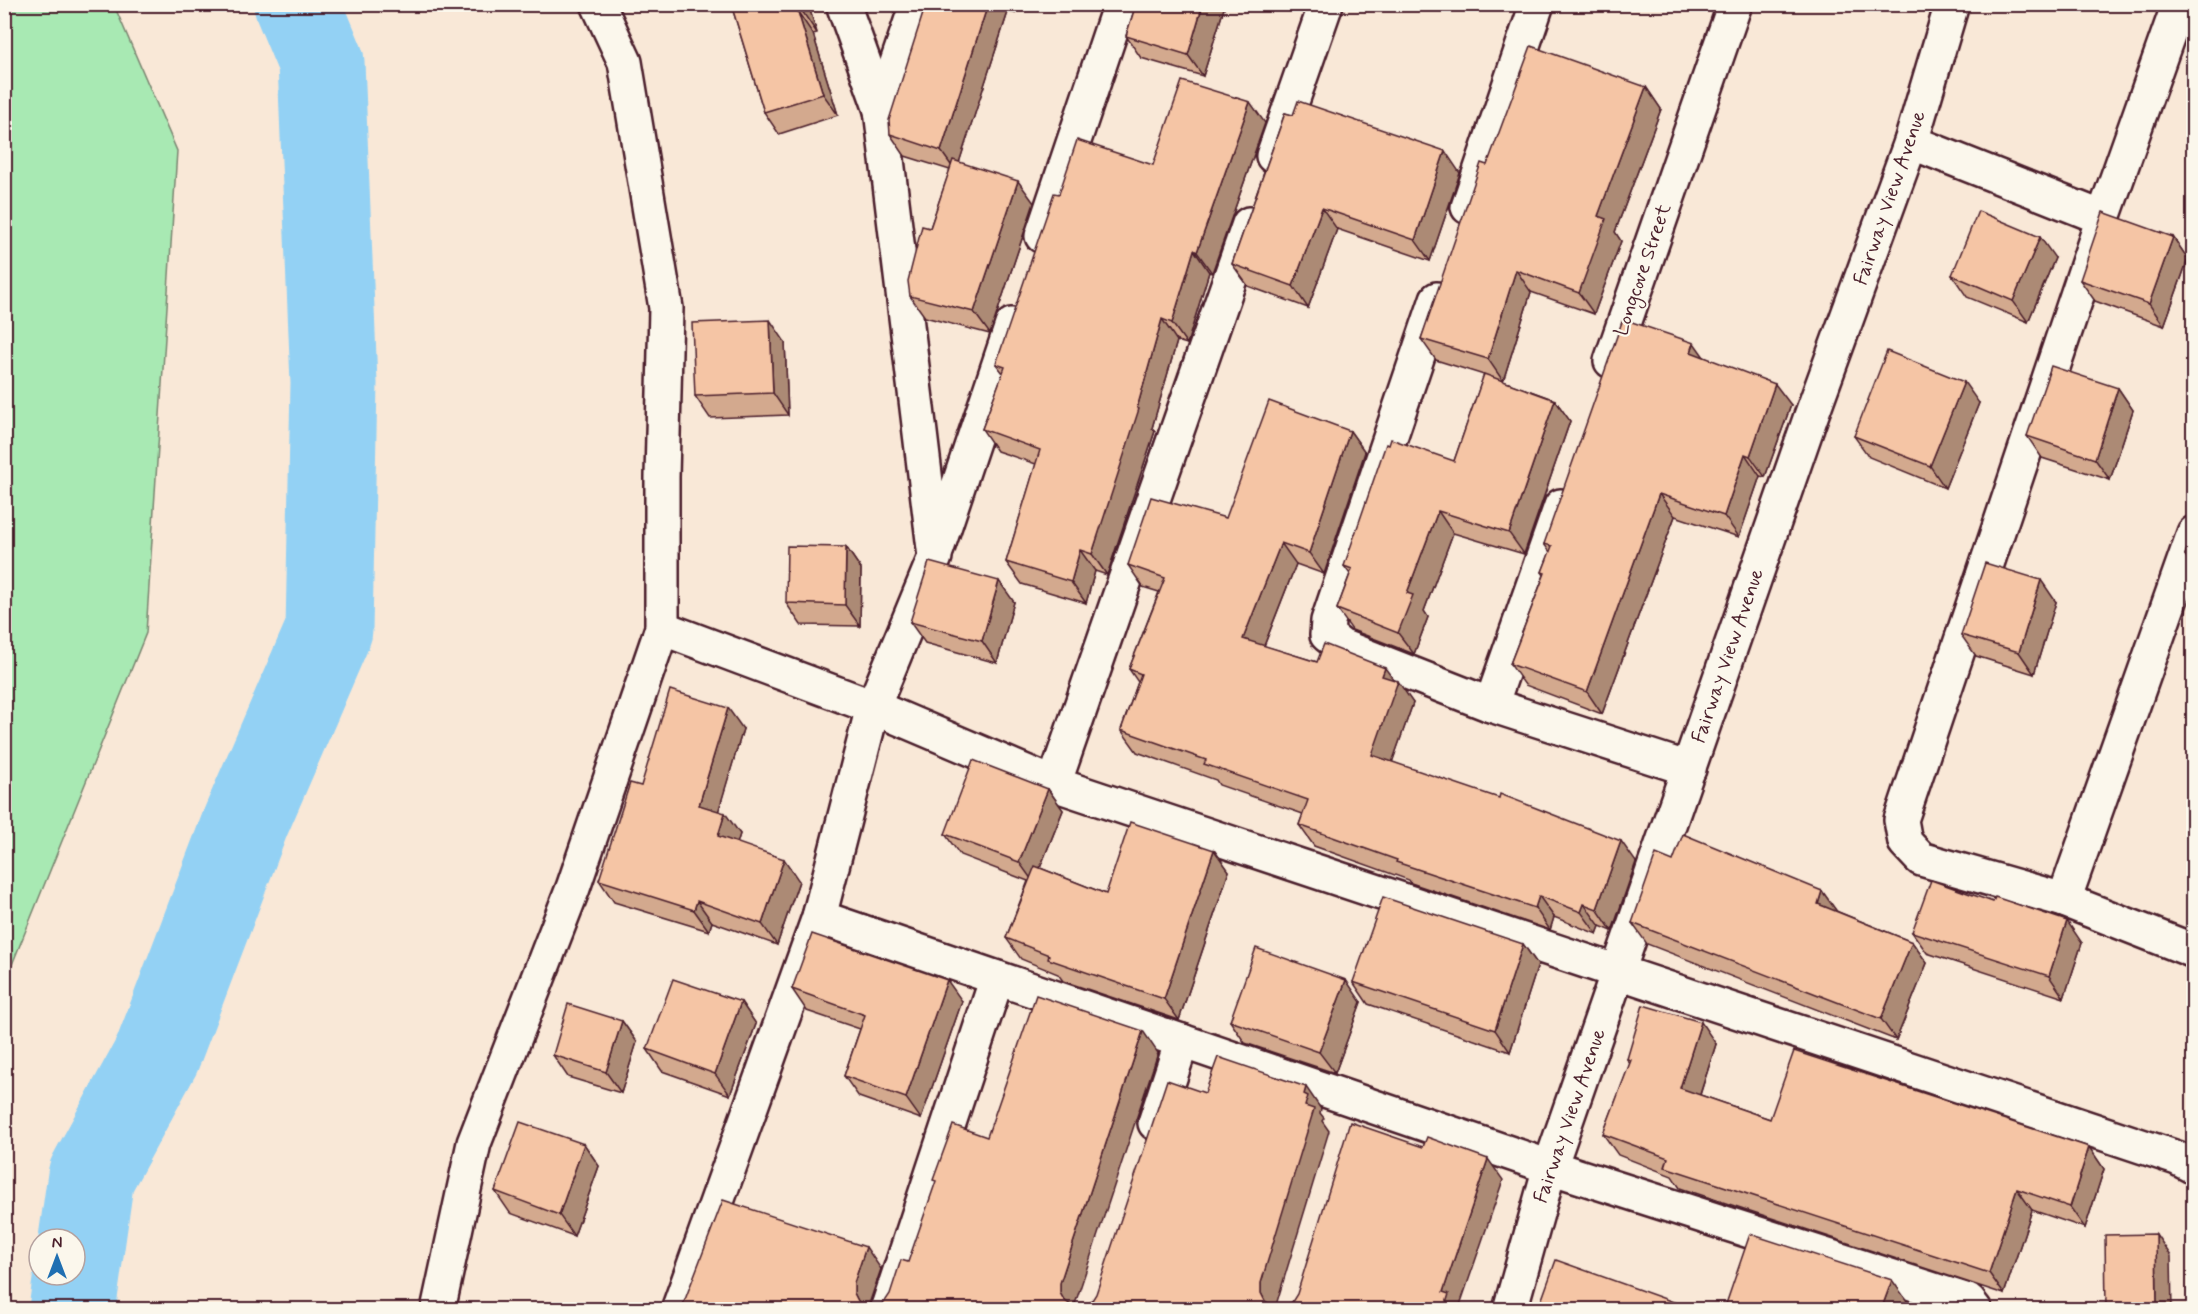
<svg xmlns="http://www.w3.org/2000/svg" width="2198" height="1314" font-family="Mynerve,sans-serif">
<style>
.green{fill:#a8e9b3;stroke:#79846f;stroke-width:1.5}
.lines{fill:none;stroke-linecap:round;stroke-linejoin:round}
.river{stroke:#93d1f4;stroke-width:87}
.minor-casing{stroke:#4a1f2b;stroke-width:38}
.minor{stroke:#fbf7ec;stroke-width:33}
.wall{fill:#d3a98e;stroke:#4a1f2b;stroke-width:1.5}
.shaded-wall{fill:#ac8a74;stroke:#4a1f2b;stroke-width:1.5}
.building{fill:#f5c5a5;stroke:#4a1f2b;stroke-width:1.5}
.labels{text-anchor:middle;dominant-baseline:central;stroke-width:4.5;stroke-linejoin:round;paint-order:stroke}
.street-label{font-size:20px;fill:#4a1f2b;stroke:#fbf7ec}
</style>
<rect width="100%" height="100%" fill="#f9e8d7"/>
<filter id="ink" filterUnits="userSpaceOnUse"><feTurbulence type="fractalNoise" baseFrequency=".0167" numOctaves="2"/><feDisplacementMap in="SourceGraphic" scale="12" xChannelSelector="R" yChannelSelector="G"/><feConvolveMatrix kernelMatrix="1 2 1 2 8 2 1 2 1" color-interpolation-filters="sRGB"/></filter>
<g filter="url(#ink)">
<path class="green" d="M5,4L114,5L177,151L146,633L5,982Z"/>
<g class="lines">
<path class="river" d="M72,1310L91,1176L157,1055L246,821L329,630L334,383L321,62L297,4"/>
<defs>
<g id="minor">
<path d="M2179,4L2103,218L1901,820L1905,842L1921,859L2064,900L2194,951"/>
<path d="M881,110L917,4"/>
<path d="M1911,142L2103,218"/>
<path d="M1273,156L1326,4"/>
<path d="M1468,207L1537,4"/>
<path d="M1042,236L1120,4"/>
<path d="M1437,299L1328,621L1327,635L1341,646L1491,705L1689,769"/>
<path d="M1611,361L1735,4"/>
<path d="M937,549L1012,325"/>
<path d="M662,628L873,707L1054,784L2177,1158L2194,1167"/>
<path d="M1491,705L1561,506"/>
<path d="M1054,784L1249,224"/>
<path d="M2064,900L2194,533"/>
<path d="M819,917L1550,1167L1968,1301L1975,1310"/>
<path d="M1155,1123L1182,1041"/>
<path d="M438,1310L474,1143L573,888L662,628V477L666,308L625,62L598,4"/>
<path d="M678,1310L819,917L873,707L935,557L881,110L843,4"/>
<path d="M887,1310L997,978"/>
<path d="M1510,1310L1550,1167L1810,419L1911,142L1952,4"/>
</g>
</defs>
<use href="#minor" class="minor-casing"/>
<use href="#minor" class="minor"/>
</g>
<g class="wall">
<path d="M731,4H808L817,33L813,34L838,115L779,134L764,112Z"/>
<path d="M926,4H1018L1015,13L1008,12L959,162L1034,203L990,334L925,317L910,296L930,228L950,170L905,156L890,134Z"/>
<path d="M1136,4H1224L1225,5L1203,76L1141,58L1126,36Z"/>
<path d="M1279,4H1298L1297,9Z"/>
<path d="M1646,87L1661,109L1615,232L1621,241L1594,314L1531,292L1503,381L1555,400L1570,421L1524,554L1453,533L1424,611L1428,617L1414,654L1352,630L1337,609L1350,574L1344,566L1454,461L1484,375L1436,360L1421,339L1487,165Z"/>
<path d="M1285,113L1460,173L1430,261L1337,229L1308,308L1248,286L1232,264Z"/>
<path d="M1265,123L1212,273L1209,272L1187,344L1177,341L1152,428L1155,431L1107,575L1095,571L1086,603L1022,584L1006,562L1036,464L997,451L982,429L1003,373L996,364L1059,194L1153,165Z"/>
<path d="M2173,237L2188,259L2164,326L2095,301L2080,280Z"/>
<path d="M2055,258L2028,322L1967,297L1952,275Z"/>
<path d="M785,342L788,415L710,418L695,396Z"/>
<path d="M1704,357L1791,405L1765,477L1760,476L1739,537L1675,516L1602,714L1525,685L1510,664L1544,575L1542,572L1550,552L1544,544Z"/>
<path d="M2118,388L2133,410L2110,480L2042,458L2027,436Z"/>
<path d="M1979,403L1945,488L1869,457L1854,436Z"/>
<path d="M1350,431L1365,452L1324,574L1296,564L1264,646L1317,662L1394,680L1413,703L1392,762L1636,862L1612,931L1600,926L1597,934L1554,917L1550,930L1411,883L1409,880L1314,846L1299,825L1303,814L1219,785L1216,780L1137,752L1121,730L1138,682L1129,669L1159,592L1143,587L1128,565L1226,518Z"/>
<path d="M2193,531V567L2185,555Z"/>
<path d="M846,547L861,569L860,626L801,625L786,603Z"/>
<path d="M1014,602L997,663L925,643L910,622Z"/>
<path d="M2056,602L2034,674L1976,656L1961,635Z"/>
<path d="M743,729L718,811L740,834L737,843L799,881L777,945L712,922L709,931L614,902L599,880L641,786Z"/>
<path d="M1048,789L1063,810L1040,868L1106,894L1214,850L1229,871L1179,1020L1063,981L1058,974L1021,959L1006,938L1028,881L960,855L945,834Z"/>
<path d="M1673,861L1822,891L1836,911L1912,942L1927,963L1896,1040L1647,944L1632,923Z"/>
<path d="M1912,932L2082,943L2064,998L1927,953Z"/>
<path d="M1523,944L1538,965L1510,1052L1368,1004L1353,982Z"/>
<path d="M792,989L962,1001L921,1119L859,1097L844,1076L860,1029L807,1011Z"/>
<path d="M741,1002L756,1024L730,1095L662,1071L647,1049Z"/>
<path d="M1361,1002L1335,1073L1245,1043L1230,1021Z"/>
<path d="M622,1021L637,1042L621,1093L568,1077L553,1055Z"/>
<path d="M1716,1044L1700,1095L1770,1119L2089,1147L2104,1169L2085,1228L2032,1210L2004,1294L1680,1188L1672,1176L1618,1155L1603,1134L1630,1064L1627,1059Z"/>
<path d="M584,1144L599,1166L574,1236L510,1213L495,1191Z"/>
</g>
<g class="shaded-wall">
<path d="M800,4H808L817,33L802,11Z"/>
<path d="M988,4H1003L1008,12L956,172L941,151Z"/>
<path d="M1009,4H1018L1015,13Z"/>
<path d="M1203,4H1224L1225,5L1203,76L1188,55Z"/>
<path d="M1293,4H1298L1297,9Z"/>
<path d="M798,12L813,34L838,115L823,94Z"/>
<path d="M1646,87L1661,109L1615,232L1621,241L1594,314L1579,293L1598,216Z"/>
<path d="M1250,102L1265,123L1212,273L1197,252Z"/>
<path d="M1445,151L1460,173L1430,261L1415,240Z"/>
<path d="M1018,181L1034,203L990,334L974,312Z"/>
<path d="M1322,208L1337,229L1308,308L1293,286Z"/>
<path d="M2040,237L2055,258L2028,322L2013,301Z"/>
<path d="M2173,237L2188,259L2164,326L2149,304Z"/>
<path d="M1194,250L1209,272L1187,344L1172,323Z"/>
<path d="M1516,270L1531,292L1503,381L1488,359Z"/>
<path d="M1162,319L1177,341L1152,428L1155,431L1107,575L1092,554L1137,408Z"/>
<path d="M770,320L785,342L788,415L773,393Z"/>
<path d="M1694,343L1709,364L1691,352Z"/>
<path d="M1964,382L1979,403L1945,488L1930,466Z"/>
<path d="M1775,384L1791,405L1765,477L1750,456Z"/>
<path d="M2118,388L2133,410L2110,480L2095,459Z"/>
<path d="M1555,400L1570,421L1524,554L1509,533Z"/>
<path d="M1350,431L1365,452L1324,574L1309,553Z"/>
<path d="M1745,454L1760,476L1739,537L1724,516Z"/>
<path d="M1659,494L1675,516L1602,714L1587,692Z"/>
<path d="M1438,511L1453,533L1424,611L1428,617L1414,654L1398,633L1407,593Z"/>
<path d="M1281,543L1296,564L1258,661L1243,639Z"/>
<path d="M846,547L861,569L860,626L845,605Z"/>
<path d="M1080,550L1095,571L1086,603L1071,582Z"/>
<path d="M2041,580L2056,602L2034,674L2019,652Z"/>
<path d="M999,581L1014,602L997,663L982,641Z"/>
<path d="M1385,668L1397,684L1398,681L1413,703L1387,777L1372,755L1382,676Z"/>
<path d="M728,708L743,729L714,826L699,805Z"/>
<path d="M1048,789L1063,810L1034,883L1019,862Z"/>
<path d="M725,813L740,834L733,857L718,836Z"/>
<path d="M1621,841L1636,862L1612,931L1597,909Z"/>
<path d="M1214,850L1229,871L1179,1020L1164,999Z"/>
<path d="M784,859L799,881L777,945L762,924Z"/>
<path d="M1822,891L1838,913L1818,904Z"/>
<path d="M1539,896L1554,917L1550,930L1535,908Z"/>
<path d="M697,901L712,922L709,931L694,910Z"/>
<path d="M1584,904L1600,926L1597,934L1581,912Z"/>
<path d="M2067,921L2082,943L2064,998L2049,976Z"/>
<path d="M1912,942L1927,963L1896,1040L1881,1019Z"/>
<path d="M1523,944L1538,965L1510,1052L1495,1030Z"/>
<path d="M947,980L962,1001L921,1119L906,1098Z"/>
<path d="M1346,980L1361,1002L1335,1073L1319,1052Z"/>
<path d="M741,1002L756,1024L730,1095L715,1074Z"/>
<path d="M622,1021L637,1042L621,1093L606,1072Z"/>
<path d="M1701,1022L1716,1044L1695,1110L1680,1088Z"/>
<path d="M1143,1031L1158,1053L1075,1304V1310L1064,1300L1060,1293V1283Z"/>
<path d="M1306,1087L1321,1109L1320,1113L1324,1118L1322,1121L1329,1131L1276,1305V1310L1265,1301L1261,1293V1283L1305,1106L1304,1094Z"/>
<path d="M584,1144L599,1166L574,1236L559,1215Z"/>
<path d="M2089,1147L2104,1169L2085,1228L2070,1207Z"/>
<path d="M1488,1159L1503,1180L1459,1308L1460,1310H1444L1443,1292Z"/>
<path d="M2017,1189L2032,1210L2004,1294L1989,1273Z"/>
<path d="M2156,1234L2171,1256L2172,1310H2157Z"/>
<path d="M866,1247L881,1269L869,1304V1310L858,1301L854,1293V1283Z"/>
<path d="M1892,1280L1907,1301L1904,1310H1881Z"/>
</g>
<g class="building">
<path d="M731,4H800L802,11L798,12L823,94L764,112Z"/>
<path d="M926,4H988L941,151L890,134L889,120Z"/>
<path d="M1136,4H1203L1188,55L1126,36Z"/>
<path d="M1531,46L1646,87L1598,216L1606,219L1579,293L1516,270L1488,359L1421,339L1481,163L1487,165Z"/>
<path d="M1182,81L1250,102L1197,252L1194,250L1172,323L1162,319L1137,408L1139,409L1092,554L1080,550L1071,582L1006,562L1040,450L982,429L1005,367L996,364L1054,193L1059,194L1077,140L1153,165Z"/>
<path d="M1298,101L1445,151L1415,240L1322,208L1293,286L1232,264L1285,113L1293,115Z"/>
<path d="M953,160L1018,181L974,312L910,296L908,281L922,226L930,228Z"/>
<path d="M1978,211L2040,237L2013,301L1952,275Z"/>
<path d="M2103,212L2173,237L2149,304L2080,280Z"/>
<path d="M1623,319L1694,343L1691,352L1775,384L1750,456L1745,454L1724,516L1659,494L1587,692L1510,664L1545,573L1542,572L1552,546L1544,544Z"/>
<path d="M770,320L773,393L695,396L692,323Z"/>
<path d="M1887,351L1964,382L1930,466L1854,436Z"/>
<path d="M2051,366L2118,388L2095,459L2027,436Z"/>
<path d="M1484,374L1555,400L1509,533L1438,511L1407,593L1413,595L1398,633L1337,609L1352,569L1344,566L1386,444L1389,445L1391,439L1454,461Z"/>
<path d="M1269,401L1350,431L1309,553L1281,543L1243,639L1317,662L1324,644L1385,668L1382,676L1398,681L1372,755L1499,798L1500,794L1621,841L1597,909L1584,904L1581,912L1539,896L1535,908L1396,862L1397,860L1299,825L1308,800L1204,764L1206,760L1121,730L1141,674L1129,669L1165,578L1128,565L1151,497L1226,518Z"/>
<path d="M2193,531V558L2185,555Z"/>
<path d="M787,546L846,547L845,605L786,603Z"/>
<path d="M929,562L999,581L982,641L910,622Z"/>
<path d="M1985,563L2041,580L2019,652L1961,635Z"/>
<path d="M670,690L728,708L699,805L725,813L718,836L784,859L762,924L697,901L694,910L599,880L630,783L641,786Z"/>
<path d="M973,760L1048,789L1019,862L945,834Z"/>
<path d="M1130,822L1214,850L1164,999L1048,959L1049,955L1006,938L1035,866L1106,894Z"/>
<path d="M1683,834L1822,891L1818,904L1912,942L1881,1019L1632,923L1656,854L1673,861Z"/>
<path d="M1931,880L1993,902L1995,897L2067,921L2049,976L1912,932Z"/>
<path d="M1383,897L1523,944L1495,1030L1353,982Z"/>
<path d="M812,934L947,980L906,1098L844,1076L865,1015L792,989Z"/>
<path d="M1256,948L1346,980L1319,1052L1230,1021Z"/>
<path d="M673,979L741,1002L715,1074L647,1049Z"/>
<path d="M1036,995L1143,1031L1060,1283V1293L1064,1300L1072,1306L1082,1307L1091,1302L1096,1294L1167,1080L1205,1093L1218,1057L1306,1087L1304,1094L1308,1096L1305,1106L1314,1109L1261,1283V1293L1265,1301L1273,1306L1284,1307L1292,1302L1297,1294L1350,1122L1423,1147L1427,1137L1488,1159L1443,1292L1449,1294L1444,1310H681L723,1200L866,1247L854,1283V1293L858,1301L866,1306L875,1307L884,1303L890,1294L901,1260L908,1262L936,1181L933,1180L953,1125L987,1137Z"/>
<path d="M568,1004L622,1021L606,1072L553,1055Z"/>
<path d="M1643,1005L1701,1022L1680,1088L1770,1119L1794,1051L2089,1147L2070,1207L2017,1189L1989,1273L1665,1167L1668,1158L1603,1134L1631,1060L1627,1059Z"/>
<path d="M520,1122L584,1144L559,1215L495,1191Z"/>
<path d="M1750,1234L1892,1280L1881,1310H1724Z"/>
<path d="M2156,1234L2157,1310H2106L2105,1235Z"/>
<path d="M1556,1260L1696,1310H1538Z"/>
</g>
</g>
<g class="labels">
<g class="street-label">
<text transform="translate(1890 198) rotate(-71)">Fairway View Avenue</text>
<text transform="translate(1643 270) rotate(-71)">Longcove Street</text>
<text transform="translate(1728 656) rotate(-71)">Fairway View Avenue</text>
<text transform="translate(1570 1116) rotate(-71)">Fairway View Avenue</text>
</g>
</g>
<rect width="2198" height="1314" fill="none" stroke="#fbf7ec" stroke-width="24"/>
<rect x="12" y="12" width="2174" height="1290" fill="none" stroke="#4a1f2b" stroke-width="2" filter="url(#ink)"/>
<g transform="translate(57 1257)"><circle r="28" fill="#fbf7ec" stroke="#b4a19f" stroke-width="1.5"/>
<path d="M0-4.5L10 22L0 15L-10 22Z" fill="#1f6fb2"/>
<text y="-9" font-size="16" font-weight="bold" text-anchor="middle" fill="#4a1f2b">N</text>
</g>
</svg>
